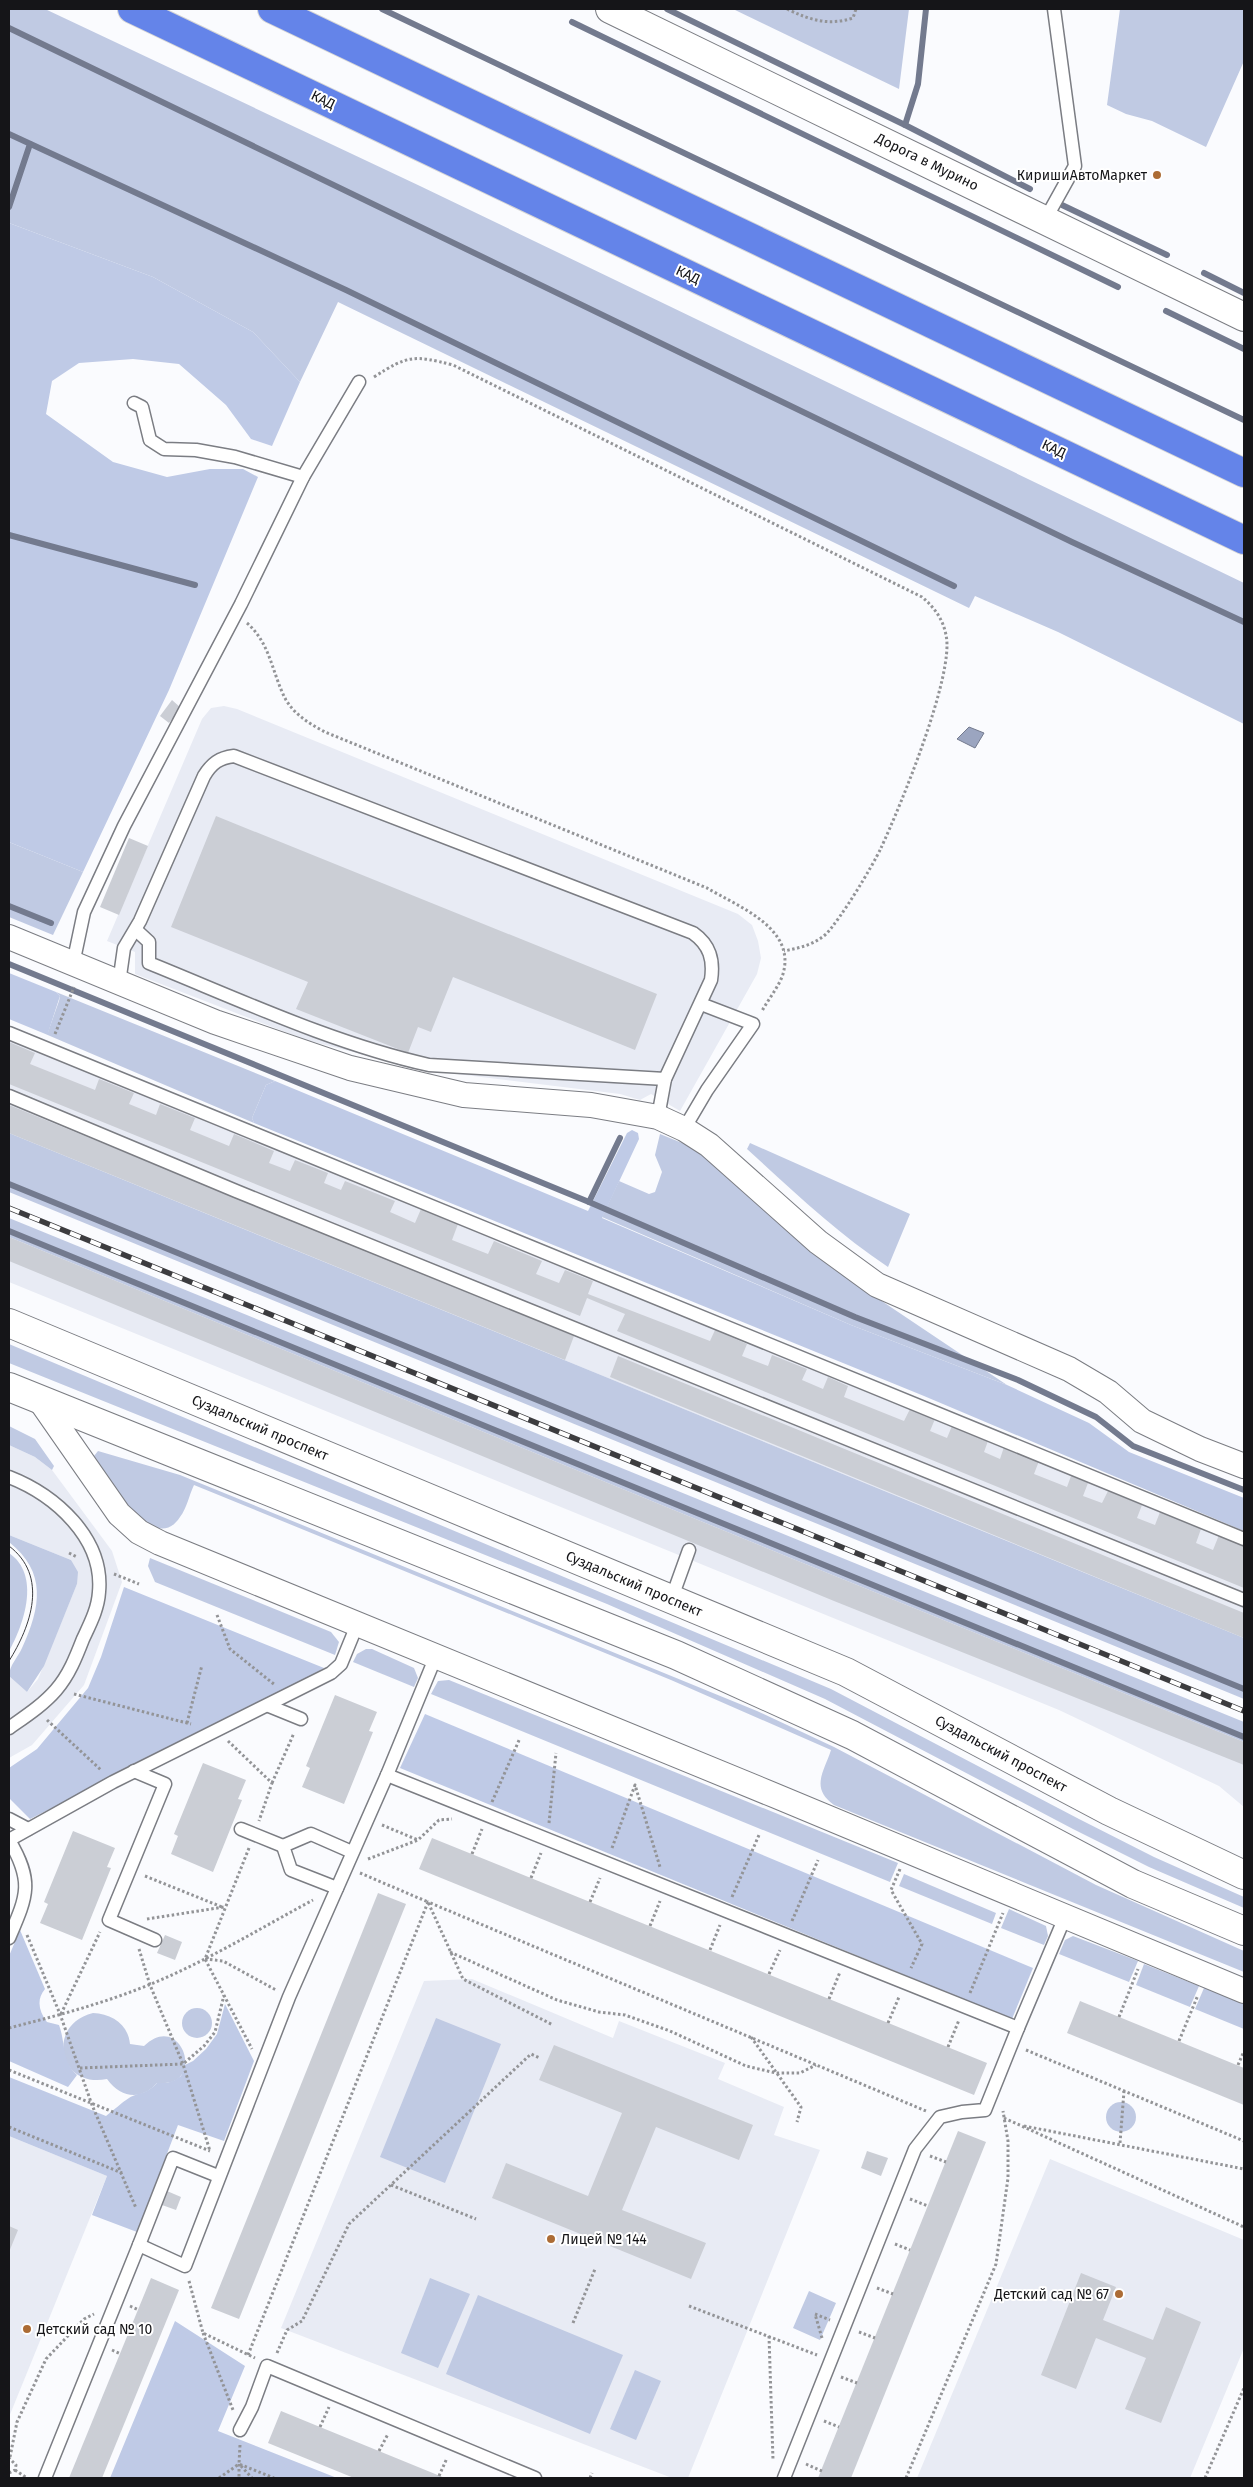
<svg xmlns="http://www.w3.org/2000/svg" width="1253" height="2487" font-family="'Fira Sans',sans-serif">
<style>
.built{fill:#e8ebf4}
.green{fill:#c0cae3}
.forest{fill:#bfcae6}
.water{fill:#9ba5c0;stroke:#737a8e}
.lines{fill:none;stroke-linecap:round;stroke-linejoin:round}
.stream{stroke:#737a8e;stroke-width:6}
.building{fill:#cbced5}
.lane-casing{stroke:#7b7d83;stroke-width:15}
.street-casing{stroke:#7b7d83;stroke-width:26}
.secondary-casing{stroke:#7b7d83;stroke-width:30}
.highway-casing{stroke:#d5d5d5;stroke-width:30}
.path{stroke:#939497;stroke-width:3;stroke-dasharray:2.5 2.5;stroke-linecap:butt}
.lane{stroke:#fff;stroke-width:12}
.street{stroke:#fff;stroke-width:24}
.secondary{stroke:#fff;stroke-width:28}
.highway{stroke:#6484e9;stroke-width:28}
.tram{stroke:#3c3c3f;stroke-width:1}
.rail-casing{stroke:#3c3c3f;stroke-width:5.5}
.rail{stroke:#fff;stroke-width:4;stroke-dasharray:11;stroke-linecap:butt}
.poi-dot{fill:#ac6c35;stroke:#fff;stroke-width:2}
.labels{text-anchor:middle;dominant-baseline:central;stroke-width:4;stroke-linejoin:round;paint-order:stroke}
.street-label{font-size:14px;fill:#151518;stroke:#fff}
.poi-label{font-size:14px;fill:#151518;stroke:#fff;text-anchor:end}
</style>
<rect width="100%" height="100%" fill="#fafbfe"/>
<g class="built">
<path d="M224,706L237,709L738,914L752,925L758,941L761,958L757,974L680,1111L651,1094L640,1100L620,1094L424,1070L306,1040L135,974V952L107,941L202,719L211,708Z"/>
<path d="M9,1040L1244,1543V1638L9,1133Z"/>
<path d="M9,1237L793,1559L1244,1742V1807L1219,1786L1059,1710L9,1282Z"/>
<path d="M9,1445L35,1457L52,1470L112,1551L122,1582L84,1685L32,1745L9,1758V1676L27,1692L38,1679L77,1584L71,1560L9,1535Z"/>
<path d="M472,1979L613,2038L619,2021L725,2063L718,2079L784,2107L774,2135L820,2150L688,2478H672L281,2328L424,1981Z"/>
<path d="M9,2136L107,2176L9,2417Z"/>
<path d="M1050,2159L1244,2240V2348L1190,2478H917Z"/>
</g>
<g class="green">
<path d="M9,9H45L420,186L1244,583V724L1058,632L975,596L969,608L338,302L300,382L253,332L153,277L9,223Z"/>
<path d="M733,9H909L899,89Z"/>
<path d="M1120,9H1244V61L1206,147L1152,121L1126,114L1107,105Z"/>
<path d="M9,842L83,872L53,935L9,917Z"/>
<path d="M56,992L275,1081L266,1085L252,1118L254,1123L43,1033L48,1032L59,1001L60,996Z"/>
<path d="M9,1133L1244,1638V1699L9,1192Z"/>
<path d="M660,1134L687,1145L705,1157L828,1265L1007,1385L851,1325L602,1217L619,1181L649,1194L655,1192L662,1172L655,1155Z"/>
<path d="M750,1143L910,1214L888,1267C837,1233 793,1191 747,1149Z"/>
<path d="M9,1218L1244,1722V1742L793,1559L9,1237Z"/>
<path d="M9,1344L831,1689L1079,1819L1154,1857L1244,1897V1908L1149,1867L1073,1829L825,1699L607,1604L9,1363Z"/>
<path d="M9,1426L35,1439L54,1466L52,1470L35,1457L9,1445Z"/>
<path d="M98,1451L180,1475L757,1711L834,1747L1096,1885L1244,1951V1972L834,1805C810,1788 824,1772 831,1750L671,1680L194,1485C189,1495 187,1508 180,1517C153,1559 107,1475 94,1456Z"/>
<path d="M9,1535L71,1560L78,1572L77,1584L44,1666L27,1692L9,1676C9,1666 18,1657 22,1648C41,1607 47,1572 9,1542Z"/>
<path d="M9,1553C41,1575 24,1624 9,1651Z"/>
<path d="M150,1558L331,1632L339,1642L335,1655L155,1582L148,1566Z"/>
<path d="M366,1649H372L414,1668L418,1678L414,1687L353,1662L357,1654Z"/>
<path d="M449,1680L898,1863L890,1882L431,1694L438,1681Z"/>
<path d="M904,1874L996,1913L992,1924L899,1886Z"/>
<path d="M1009,1909L1046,1926L1048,1936L1044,1945L1001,1928Z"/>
<path d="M1073,1936L1138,1961L1129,1982L1059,1954L1065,1940Z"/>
<path d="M1144,1964L1199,1986L1190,2007L1136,1985Z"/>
<path d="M1204,1988L1244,2004V2029L1195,2009Z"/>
<circle cx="197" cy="2023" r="15"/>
<path d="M93,2013C112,2014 128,2024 130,2044L144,2046C182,2009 208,2089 157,2083C141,2101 121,2098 107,2079C59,2089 45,2025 93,2013Z"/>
<path d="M436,2018L501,2044L445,2183L380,2157Z"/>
<circle cx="1121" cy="2117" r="15"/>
<path d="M430,2278L470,2294L438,2368L401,2353Z"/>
<path d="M809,2291L836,2303L820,2340L793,2328Z"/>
<path d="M478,2295L623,2355L590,2434L446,2374Z"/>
<path d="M635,2370L661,2381L636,2440L610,2429Z"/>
</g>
<g class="forest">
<path d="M9,223L153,277L253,332L300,382L272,446L251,439L226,405L179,364L133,359L79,363L52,381L46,414L113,462L167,477L210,469H243L258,477L169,690L83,872L9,842Z"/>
<path d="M9,973L56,992L60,996L48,1033H43L9,1019Z"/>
<path d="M275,1081L588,1211L627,1133L632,1130L638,1133L639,1139L602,1218L851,1325L1007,1385L1089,1423L1129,1452L1244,1498V1531L924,1396L254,1123L252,1118L266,1085Z"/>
<path d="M124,1587L324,1668L306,1680L30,1819L9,1798V1768L37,1749L88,1688L101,1657Z"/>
<path d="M425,1714L1033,1968L1012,2019L400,1768Z"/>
<path d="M20,1930L45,1989C36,2000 39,2011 47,2022L59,2025C66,2044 61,2060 77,2075L68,2087L9,2061V1956Z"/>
<path d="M225,2004L254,2061L224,2141L178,2125L137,2232L92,2215L107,2176L9,2136V2077L106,2116C114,2110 121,2103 129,2098C140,2091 145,2096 157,2083H167L175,2080L181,2076L185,2065L193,2061L206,2049L217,2034Z"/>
<path d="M175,2321L245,2366L218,2431L337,2478H110Z"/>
</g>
<path class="water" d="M969,727L984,733L975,748L957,739Z"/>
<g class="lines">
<g class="stream">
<path d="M382,9L1244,420"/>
<path d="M667,9L905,125L1030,189"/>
<path d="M572,22L1118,287"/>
<path d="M9,28L1072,542L1244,622"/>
<path d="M905,125L918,84L926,9"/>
<path d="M9,134L346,290L954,586"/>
<path d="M1062,205L1167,255"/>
<path d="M9,207L30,144"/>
<path d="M1204,273L1244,293"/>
<path d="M1166,311L1244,349"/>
<path d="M9,535L195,585"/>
<path d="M9,906L51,923"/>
<path d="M9,964L589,1202L855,1317L1018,1380L1096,1417L1133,1446L1244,1490"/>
<path d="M9,1184L1244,1689"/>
<path d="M589,1202L620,1138"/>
<path d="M9,1231L1244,1737"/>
</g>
</g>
<g class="building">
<path d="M172,700L181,708L169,723L160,716Z"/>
<path d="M216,816L657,994L635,1050L453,977L431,1032L418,1027L408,1053L296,1009L308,982L171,927Z"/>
<path d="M129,838L148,846L119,915L100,907Z"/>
<path d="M9,1042L35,1053L30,1064L95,1090L99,1079L134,1093L129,1104L156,1115L160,1104L195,1118L190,1130L229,1146L234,1134L274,1151L269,1163L290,1171L295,1160L328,1173L324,1183L341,1190L345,1181L395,1201L390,1212L415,1223L421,1209L458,1224L452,1240L488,1254L494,1241L542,1261L536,1274L559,1283L565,1270L593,1281L588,1294L710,1341L715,1330L747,1344L742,1356L768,1366L772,1355L807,1369L802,1380L823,1389L828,1377L848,1386L844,1397L904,1421L910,1409L935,1419L930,1431L947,1438L952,1426L988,1441L984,1452L1000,1459L1004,1447L1039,1461L1034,1474L1067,1487L1071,1476L1088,1483L1083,1496L1102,1503L1108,1491L1142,1505L1137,1518L1155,1525L1160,1512L1201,1529L1196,1543L1213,1550L1219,1535L1244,1546V1588L617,1331L625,1314L587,1298L580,1316L9,1084Z"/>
<path d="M9,1105L574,1336L565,1360L9,1133Z"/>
<path d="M9,1237L793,1559L1244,1742V1765L834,1601L9,1261Z"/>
<path d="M618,1356L1244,1613V1638L610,1377Z"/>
<path d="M335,1695L377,1712L369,1731L373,1732L344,1804L302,1787L310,1768L306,1766Z"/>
<path d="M203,1763L246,1780L238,1799L242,1800L213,1872L171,1854L178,1836L174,1834Z"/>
<path d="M73,1831L115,1848L107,1867L111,1868L82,1940L40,1923L48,1904L44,1902Z"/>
<path d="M432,1838L987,2063L974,2095L419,1869Z"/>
<path d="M378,1893L406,1904L239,2319L211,2308Z"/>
<path d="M165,1935L182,1942L175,1960L157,1953Z"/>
<path d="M1080,2001L1244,2068V2105L1067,2033Z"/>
<path d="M554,2045L753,2125L739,2160L656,2127L622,2210L706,2243L691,2279L492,2198L506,2163L588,2196L622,2113L539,2080Z"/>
<path d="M958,2131L986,2142L851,2478H818Z"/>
<path d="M867,2151L888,2158L881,2176L861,2168Z"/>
<path d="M167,2191L181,2197L176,2210L162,2205Z"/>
<path d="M9,2226L18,2230L9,2252Z"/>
<path d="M1081,2273L1116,2287L1103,2320L1153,2340L1166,2307L1201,2322L1161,2423L1125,2409L1146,2358L1096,2338L1076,2389L1041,2375Z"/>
<path d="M151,2278L179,2290L102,2478H69Z"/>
<path d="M281,2411L320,2427L445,2478H354L268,2443Z"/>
</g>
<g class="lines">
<defs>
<g id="lane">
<path d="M1045,220L1075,166L1054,9"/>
<path d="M134,403L142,407L150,440L164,449L196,450L235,457L303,477"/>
<path d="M136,930L149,942V963C238,999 334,1044 429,1065L665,1079"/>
<path d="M73,964L84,912L124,826L241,604L303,477L359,382"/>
<path d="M119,983L124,948L140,921L204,776C212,763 219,758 234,756L693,933C710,945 714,960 711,980L665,1079L658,1117"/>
<path d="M9,1033L1244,1539"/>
<path d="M9,1096L236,1191L1244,1600"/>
<path d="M684,1129L707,1090L753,1024L701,1004"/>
<path d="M9,1477C55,1495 104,1538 99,1592C98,1609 90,1624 83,1639C76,1657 69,1675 56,1690C43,1705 26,1716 9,1728"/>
<path d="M671,1600L689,1550"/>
<path d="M436,1656L387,1775L1018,2028L1065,1917"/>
<path d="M269,1706L301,1719"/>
<path d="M134,1771L165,1784L109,1920L155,1940"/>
<path d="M9,1819L28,1829"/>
<path d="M241,1829L283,1846"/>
<path d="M9,1840L113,1782L331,1673L341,1664L357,1625"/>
<path d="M337,1888L291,1870L283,1846L311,1834L352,1852"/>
<path d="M9,1938C27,1896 34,1882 9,1840"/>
<path d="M139,2245L173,2158L218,2176"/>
<path d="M240,2430L252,2407L267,2366L535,2478"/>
<path d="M45,2478L139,2245L185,2266L289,1997L387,1775"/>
<path d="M784,2478L915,2149L940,2117L962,2112L985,2110L1018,2028"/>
</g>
<g id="street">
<path d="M9,937L215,1022L350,1068L464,1095L591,1105L658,1117L684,1129L709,1145L818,1242L877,1285L1069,1369L1108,1392L1142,1421L1200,1449L1244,1466"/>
<path d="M39,1399L119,1514L139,1532L160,1543L776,1796L1244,1991"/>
</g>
<g id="secondary">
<path d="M610,9L1244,317"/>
<path d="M9,1323L846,1672L1109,1811L1244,1875"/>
<path d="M9,1387L676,1655L852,1735L1133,1884L1244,1931"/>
</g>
<g id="highway">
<path d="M132,9L1244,540"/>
<path d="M272,9L1244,473"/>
</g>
</defs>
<use href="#lane" class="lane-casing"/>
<use href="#street" class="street-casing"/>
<use href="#secondary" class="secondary-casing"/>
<use href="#highway" class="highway-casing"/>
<g class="path">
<path d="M787,9C810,20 828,26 853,18L856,9"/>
<path d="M374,377C408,355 414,355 453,365L922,597C934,607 943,619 946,635C955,674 900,807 881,848C872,867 840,920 826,934C814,945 799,948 784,951"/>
<path d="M247,623C271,644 272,674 286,700C295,715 310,724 325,732L707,888C739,907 799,929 782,977C777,989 768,1000 762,1011"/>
<path d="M55,1034L74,987"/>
<path d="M69,1553L77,1557"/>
<path d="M114,1574L139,1584"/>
<path d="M217,1615L230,1649L275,1685"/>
<path d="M74,1694L191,1724"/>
<path d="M47,1720L101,1770"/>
<path d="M187,1723L202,1665"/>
<path d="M228,1741L272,1783L259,1821"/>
<path d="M272,1783L294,1733"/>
<path d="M492,1802L520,1738"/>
<path d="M549,1823L556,1753"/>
<path d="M382,1825L418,1840"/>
<path d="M249,1848L205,1959L252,2049"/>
<path d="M612,1848L635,1785L660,1867"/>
<path d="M472,1854L482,1829"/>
<path d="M368,1859L418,1840L439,1820L452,1819"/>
<path d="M900,1869L891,1890L922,1944L911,1968"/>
<path d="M360,1873L428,1902L463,1979L553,2025"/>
<path d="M145,1876L222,1907"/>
<path d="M531,1878L541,1853"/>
<path d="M732,1897L759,1835"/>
<path d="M590,1902L600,1878"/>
<path d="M147,1919L224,1907"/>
<path d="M792,1921L818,1860"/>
<path d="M650,1926L660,1901"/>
<path d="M27,1935L60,2014L92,2105L136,2208"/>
<path d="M139,1949L150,1985L183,2064L210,2151"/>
<path d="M710,1950L720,1925"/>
<path d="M450,1952L557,2000L599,2012L625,2015L670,2031L746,2066L776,2073H800L816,2065"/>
<path d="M205,1959L223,1961L276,1990"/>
<path d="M769,1974L780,1950"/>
<path d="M970,1993L1003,1913"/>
<path d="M829,1999L840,1972"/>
<path d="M61,2014L100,1932"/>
<path d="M1119,2017L1138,1969"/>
<path d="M888,2023L899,1997"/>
<path d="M9,2028C56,2016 105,2003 151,1984C207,1961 259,1929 313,1900"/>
<path d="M751,2037L801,2107L797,2122"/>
<path d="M1179,2041L1198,1995"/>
<path d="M948,2047L959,2020"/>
<path d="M1026,2050L1244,2141"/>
<path d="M1238,2065L1244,2051"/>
<path d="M80,2068L183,2064L204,2046L215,2032L224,1995"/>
<path d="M9,2070L210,2151"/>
<path d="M1004,2118L1244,2227"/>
<path d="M1024,2126L1244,2169"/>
<path d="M9,2127L122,2173"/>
<path d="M1120,2143L1124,2091"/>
<path d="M930,2156L946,2162"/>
<path d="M391,2185L476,2219"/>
<path d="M910,2199L928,2206"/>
<path d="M895,2244L910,2250"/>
<path d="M189,2281L203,2333L255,2358"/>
<path d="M877,2288L893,2294"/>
<path d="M130,2306L139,2310"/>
<path d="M689,2306L817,2355"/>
<path d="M573,2323L595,2269"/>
<path d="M859,2332L875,2338"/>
<path d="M203,2333L233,2410"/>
<path d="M769,2336L773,2460"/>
<path d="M822,2338L815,2314L830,2320"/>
<path d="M112,2350L121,2354"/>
<path d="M277,2353L287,2330L302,2321L349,2224L531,2054L540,2058"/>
<path d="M248,2355L428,1902L926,2111"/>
<path d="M841,2377L857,2383"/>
<path d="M824,2421L839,2427"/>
<path d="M320,2427L329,2407"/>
<path d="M240,2445L239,2464L274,2478"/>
<path d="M379,2451L388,2434"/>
<path d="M10,2457L17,2422L46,2359L84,2319L94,2314"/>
<path d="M239,2464V2478"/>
<path d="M806,2464L822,2471"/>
<path d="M241,2466L252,2478"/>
<path d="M15,2470L27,2478"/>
<path d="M9,2473L15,2470L16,2465L9,2458"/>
<path d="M439,2476L447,2458"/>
<path d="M219,2478L239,2464"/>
<path d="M590,2478L592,2473"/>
<path d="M906,2478L996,2264L1008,2178V2141L1003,2111"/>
<path d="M1205,2478L1244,2388"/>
</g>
<use href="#lane" class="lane"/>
<use href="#street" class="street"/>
<use href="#secondary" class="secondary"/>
<use href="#highway" class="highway"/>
<path class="tram" d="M9,1546C49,1576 31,1626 9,1661"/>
<defs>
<path id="rail" d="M9,1208L1244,1711"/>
</defs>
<use href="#rail" class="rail-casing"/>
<use href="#rail" class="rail"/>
</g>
<g class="poi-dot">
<circle cx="1157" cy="175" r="5"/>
<circle cx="551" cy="2239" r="5"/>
<circle cx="1119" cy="2294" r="5"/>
<circle cx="27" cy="2329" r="5"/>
</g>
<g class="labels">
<g class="street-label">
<text transform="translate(323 100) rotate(26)">КАД</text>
<text transform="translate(927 162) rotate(26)">Дорога в Мурино</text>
<text transform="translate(688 275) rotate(25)">КАД</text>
<text transform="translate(1054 449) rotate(25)">КАД</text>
<text transform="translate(260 1428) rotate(23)">Суздальский проспект</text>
<text transform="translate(634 1584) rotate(23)">Суздальский проспект</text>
<text transform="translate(1001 1754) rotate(28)">Суздальский проспект</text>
</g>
<g class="poi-label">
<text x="1147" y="175">КиришиАвтоМаркет</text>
<text x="561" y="2239" text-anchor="start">Лицей № 144</text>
<text x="1109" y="2294">Детский сад № 67</text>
<text x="37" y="2329" text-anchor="start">Детский сад № 10</text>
</g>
</g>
<rect width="1253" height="2487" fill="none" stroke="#151518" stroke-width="20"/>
</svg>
